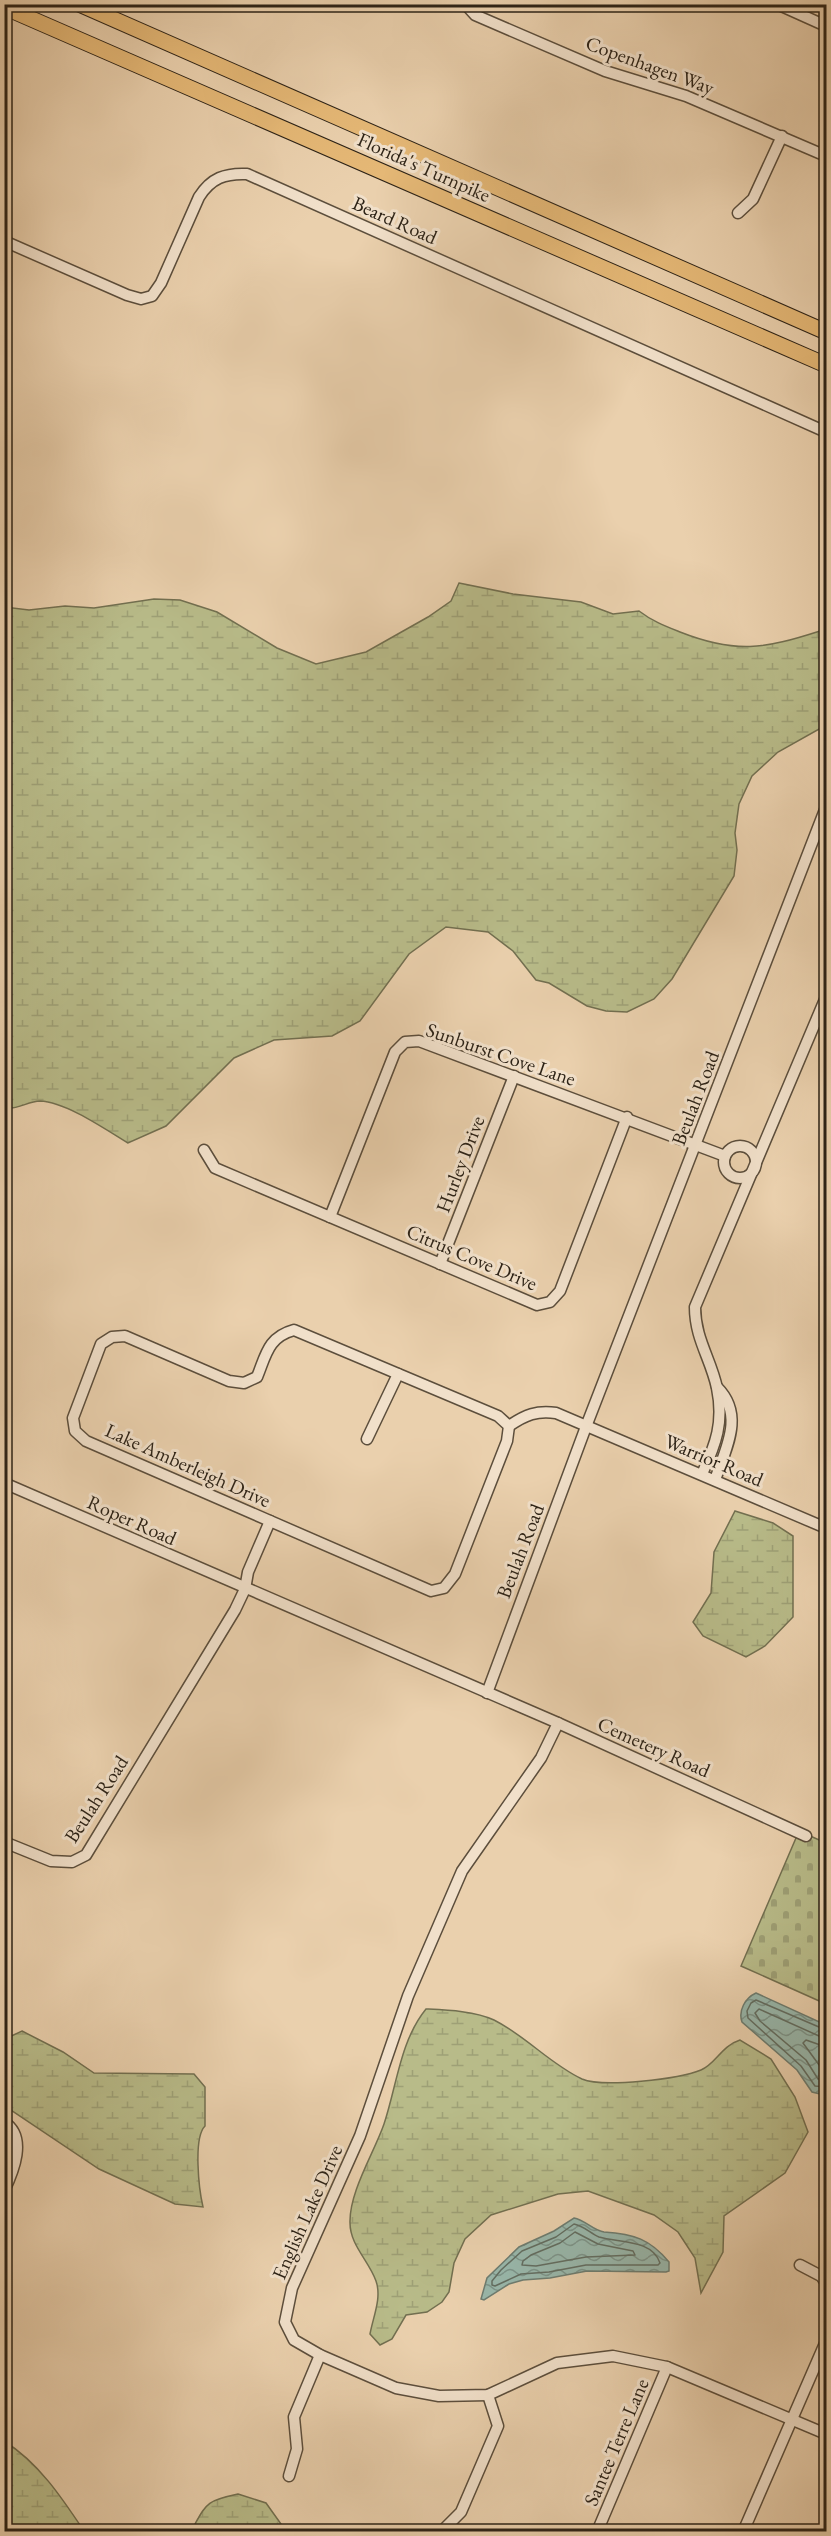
<svg xmlns="http://www.w3.org/2000/svg" width="831" height="2536" font-family="'EB Garamond',serif">
<style>
.wetland{fill:url(#wetland-marsh);stroke:#726f50;stroke-width:1.5}
.cemetery{fill:url(#cemetery-stones);stroke:#726f50;stroke-width:1.5}
.water{fill:url(#water-waves);stroke:#6d7c70;stroke-width:1.5}
.lines{fill:none;stroke-linecap:round;stroke-linejoin:round}
.shore{stroke:#626d61;stroke-width:1.5}
.minor-casing{stroke:#5c4e3c;stroke-width:13}
.highway-casing{stroke:#2d2317;stroke-width:17}
.minor{stroke:#f1e0ca;stroke-width:10}
.highway{stroke:#e5b876;stroke-width:15}
.labels{text-anchor:middle;dominant-baseline:central;stroke-width:6;stroke-linejoin:round;paint-order:stroke}
.street-label{font-size:20px;fill:#2d2317;stroke:#f1e0ca}
</style>
<defs>
<pattern id="wetland-marsh" width="20" height="14" patternUnits="userSpaceOnUse" patternTransform="scale(1.5)"><rect width="20" height="14" fill="#b8bb89"/><path d="M1 5h8M5 5V1M11 12h8M15 12V8" fill="none" stroke="#9ea076"/></pattern>
<pattern id="cemetery-stones" width="16" height="16" patternUnits="userSpaceOnUse" patternTransform="scale(1.5)"><rect width="16" height="16" fill="#b8bb89"/><path d="M2 7V4a2 2 0 0 1 4 0v3zM10 15v-3a2 2 0 0 1 4 0v3z" fill="#9ea076"/></pattern>
<pattern id="water-waves" width="16" height="10" patternUnits="userSpaceOnUse" patternTransform="scale(1.5)"><rect width="16" height="10" fill="#98b7ab"/><path d="M0 5q4-4 8 0t8 0" fill="none" stroke="#7c948a"/></pattern>
</defs>
<rect width="100%" height="100%" fill="#ead0ad"/>
<filter id="stains"><feTurbulence type="fractalNoise" baseFrequency=".00333" numOctaves="4"/><feColorMatrix values="0 0 0 0 .2 0 0 0 0 .09 0 0 0 0 .02 0 0 0 .5 -.17"/></filter>
<radialGradient id="worn" r=".72"><stop offset=".6" stop-color="#630" stop-opacity="0"/><stop offset="1" stop-color="#630" stop-opacity=".3"/></radialGradient>
<g class="wetland">
<path d="M459,583L513,594L581,602L613,614L639,611C652,621 665,626 680,632C736,654 764,649 820,631L826,633V705L821,728L778,752L752,776L739,804L735,833L737,850L734,876L672,979L654,999L627,1012L606,1011L587,1006L549,983L536,980L513,951L488,932L446,927L409,954L360,1021L332,1036L274,1040L234,1058L166,1126L128,1143C105,1129 66,1102 40,1101C28,1101 18,1110 5,1108V607L29,610L65,606L94,608L154,599L180,600L217,612L277,648L316,664L366,652L428,617L451,601Z"/>
<path d="M735,1511L773,1523L793,1536V1617L765,1646L746,1657L703,1636L693,1622L711,1593L714,1552Z"/>
<path d="M426,2009C447,2010 475,2011 494,2020C526,2036 550,2064 582,2079C603,2088 679,2079 701,2070C716,2064 721,2046 740,2040L771,2059L795,2097L808,2132L785,2173L724,2216L723,2252L701,2293L695,2258L678,2232L654,2215L588,2191L558,2194L491,2215L465,2239L454,2263L449,2292L442,2302L427,2312L406,2315L392,2339L380,2345L370,2334C373,2317 382,2298 376,2281C369,2261 350,2245 350,2223C349,2192 374,2153 384,2124C397,2085 400,2041 426,2009Z"/>
<path d="M22,2031L63,2052L94,2073L194,2074L205,2087V2126C193,2138 199,2190 203,2207L175,2204L99,2169L5,2106V2039Z"/>
<path d="M4,2441C39,2463 62,2498 84,2531H5Z"/>
<path d="M238,2494L266,2503L286,2531H191C207,2503 205,2501 238,2494Z"/>
</g>
<path class="cemetery" d="M799,1831L826,1843V2004L741,1966Z"/>
<g class="water">
<path d="M756,1993L826,2025V2091L820,2094L812,2092L797,2070L742,2022C738,2011 745,1998 756,1993Z"/>
<path d="M574,2218C585,2220 594,2231 604,2232C634,2234 650,2239 669,2262V2271L666,2272L587,2271L550,2278L523,2280L509,2284L484,2300L481,2299L487,2278L519,2247L554,2231Z"/>
</g>
<g class="lines">
<g class="shore">
<path d="M826,2030L756,2000L751,2003L747,2011L748,2018L801,2066L815,2086L826,2087"/>
<path d="M826,2037L819,2036L759,2009L755,2013L760,2021L806,2060L818,2079H826"/>
<path d="M826,2047L806,2040L803,2043L822,2069L826,2070"/>
<path d="M574,2224C584,2226 590,2233 599,2237C619,2243 652,2239 660,2263L658,2265H586L549,2272L521,2274L495,2286L492,2285V2281L501,2270L522,2251L556,2237Z"/>
<path d="M575,2232L598,2244L633,2251L635,2255L586,2257L536,2266L522,2265L523,2261L531,2255L560,2243Z"/>
</g>
<defs>
<g id="minor">
<path d="M465,4L475,15L605,71L686,96L826,156"/>
<path d="M777,4L826,26"/>
<path d="M738,213L753,199L782,136"/>
<path d="M4,241L127,295L141,299L152,296L161,283L199,197C211,178 225,173 247,174L826,432"/>
<circle cx="740" cy="1162" r="16"/>
<path d="M204,1150L215,1168L537,1305L550,1302L560,1291L627,1117"/>
<path d="M330,1217L395,1052L405,1042L419,1041L725,1156"/>
<path d="M440,1264L514,1076"/>
<path d="M294,1330L498,1416L509,1426L507,1441L455,1574L444,1588L431,1591L86,1441L75,1431L73,1418L101,1344L112,1337L125,1336L229,1381L244,1383L257,1377C266,1355 268,1337 294,1330Z"/>
<path d="M509,1426C525,1415 537,1410 556,1413L826,1528"/>
<path d="M367,1439L398,1374"/>
<path d="M702,1474C716,1444 724,1422 717,1388C711,1359 695,1339 695,1307L826,997"/>
<path d="M715,1480C726,1448 745,1415 717,1387"/>
<path d="M4,1483L558,1723L806,1836"/>
<path d="M487,1693L587,1424L826,807"/>
<path d="M558,1723L541,1758L462,1871L408,1996L360,2136L292,2288L285,2322L294,2340L320,2355L396,2388L439,2396L488,2395L557,2363L613,2356L667,2367L826,2434"/>
<path d="M4,1842L51,1861L72,1862L86,1855L235,1610L245,1589L248,1572L270,1521"/>
<path d="M4,2122C28,2137 13,2172 4,2191"/>
<path d="M800,2265L821,2276L826,2283"/>
<path d="M289,2476L297,2449L294,2417L320,2355"/>
<path d="M441,2532L461,2512L498,2426L488,2395"/>
<path d="M597,2532L667,2367"/>
<path d="M743,2532L826,2341"/>
</g>
<g id="highway">
<path d="M79,4L826,332"/>
<path d="M4,7L826,365"/>
</g>
</defs>
<use href="#minor" class="minor-casing"/>
<use href="#highway" class="highway-casing"/>
<use href="#minor" class="minor"/>
<use href="#highway" class="highway"/>
</g>
<g class="labels">
<g class="street-label">
<text transform="translate(650 65) rotate(20)">Copenhagen Way</text>
<text transform="translate(424 167) rotate(24)">Florida's Turnpike</text>
<text transform="translate(395 220) rotate(24)">Beard Road</text>
<text transform="translate(501 1054) rotate(19)">Sunburst Cove Lane</text>
<text transform="translate(695 1098) rotate(-69)">Beulah Road</text>
<text transform="translate(460 1164) rotate(-69)">Hurley Drive</text>
<text transform="translate(472 1257) rotate(23)">Citrus Cove Drive</text>
<text transform="translate(714 1460) rotate(23)">Warrior Road</text>
<text transform="translate(188 1465) rotate(24)">Lake Amberleigh Drive</text>
<text transform="translate(132 1520) rotate(24)">Roper Road</text>
<text transform="translate(520 1551) rotate(-69)">Beulah Road</text>
<text transform="translate(654 1747) rotate(24)">Cemetery Road</text>
<text transform="translate(96 1799) rotate(-57)">Beulah Road</text>
<text transform="translate(307 2212) rotate(-66)">English Lake Drive</text>
<text transform="translate(616 2442) rotate(-67)">Santee Terre Lane</text>
</g>
</g>
<rect width="831" height="2536" fill="none" stroke="#ead0ad" stroke-width="24"/>
<rect x="6" y="6" width="819" height="2524" fill="none" stroke="#2d2317" stroke-width="3"/>
<rect x="12" y="12" width="807" height="2512" fill="none" stroke="#2d2317" stroke-width="1.5"/>
<rect width="100%" height="100%" filter="url(#stains)"/>
<rect width="100%" height="100%" fill="url(#worn)"/>
</svg>
